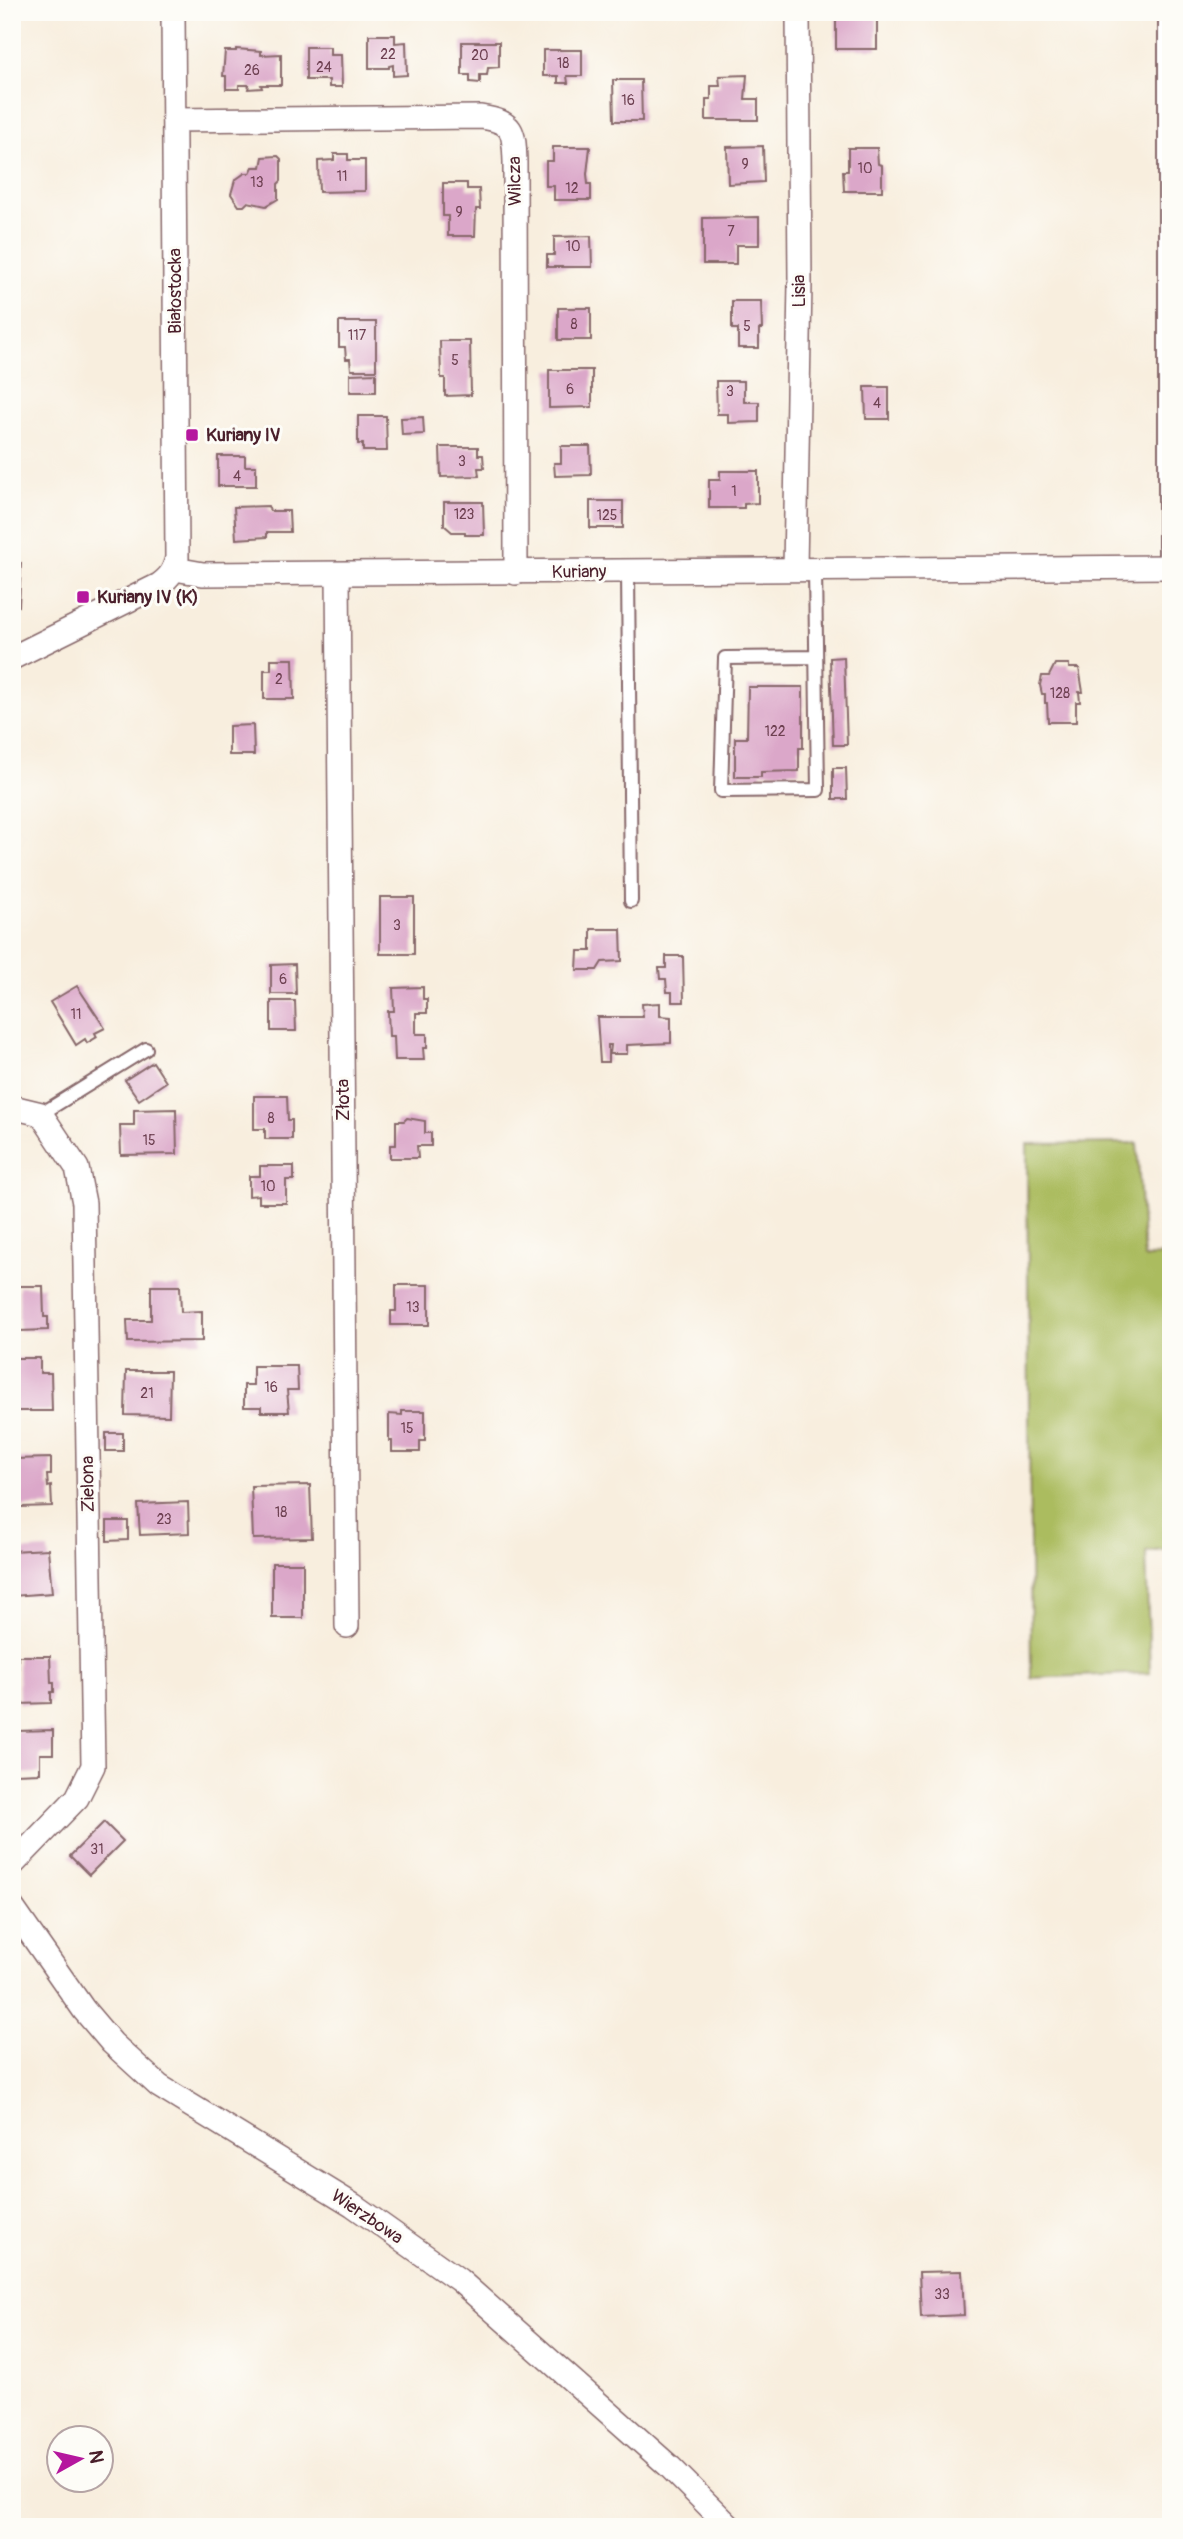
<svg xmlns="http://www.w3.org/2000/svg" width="1183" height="2539" font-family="Pangolin,sans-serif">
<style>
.green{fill:#abbc5f;stroke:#7a6e45;stroke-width:2}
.building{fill:#dba7c9}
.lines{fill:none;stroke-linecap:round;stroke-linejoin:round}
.service-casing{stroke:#87676a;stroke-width:16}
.minor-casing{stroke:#87676a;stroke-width:26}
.service{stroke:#fff;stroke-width:12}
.minor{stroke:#fff;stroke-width:23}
.poi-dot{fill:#b5179e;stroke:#fdfcf7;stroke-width:2.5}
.labels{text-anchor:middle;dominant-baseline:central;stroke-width:6;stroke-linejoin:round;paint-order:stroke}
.number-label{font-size:14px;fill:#6e4152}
.street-label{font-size:18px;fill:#4a1f2b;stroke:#fdfcf7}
.poi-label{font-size:18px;font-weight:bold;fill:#4a1f2b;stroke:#fdfcf7;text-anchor:start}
</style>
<rect width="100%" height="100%" fill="#fdfcf7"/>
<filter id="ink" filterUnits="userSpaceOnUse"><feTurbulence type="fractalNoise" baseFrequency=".0143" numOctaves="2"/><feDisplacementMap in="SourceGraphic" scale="14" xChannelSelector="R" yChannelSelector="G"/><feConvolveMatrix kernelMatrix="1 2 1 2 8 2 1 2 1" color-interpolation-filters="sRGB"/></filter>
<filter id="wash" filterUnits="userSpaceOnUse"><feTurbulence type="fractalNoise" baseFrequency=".00686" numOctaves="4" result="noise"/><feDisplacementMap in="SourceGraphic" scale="28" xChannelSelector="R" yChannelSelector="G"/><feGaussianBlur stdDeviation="1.57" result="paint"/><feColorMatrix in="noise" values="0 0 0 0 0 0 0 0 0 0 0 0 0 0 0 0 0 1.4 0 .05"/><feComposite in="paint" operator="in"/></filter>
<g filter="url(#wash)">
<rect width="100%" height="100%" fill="#f8eede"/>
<path class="green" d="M1137,1143L1144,1258L1171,1253V1549L1146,1552L1150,1673L1031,1678L1027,1144Z"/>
<g id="blocks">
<g class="building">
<rect x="836" y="12" width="41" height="37"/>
<path d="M369,35H395V43L406,42L407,75L393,76V65L389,66V68H369Z"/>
<path d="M462,42H499V67L488,68L487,75H480V83L470,82V75H462Z"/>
<path d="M306,47H330V55H341L342,87H329V80H306Z"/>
<path d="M236,49L261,51V55L281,54V85H261L262,88L248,89L249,85H239V89H226V76H223L225,51H236Z"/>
<path d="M543,50H582V76H567L568,83H558V76H543Z"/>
<path d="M747,75L745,99H758V120H706V99H711V86H720L719,76Z"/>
<path d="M613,80H641L642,121H614Z"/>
<path d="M763,146L764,182L728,184L727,147Z"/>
<path d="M553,147H590L587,174L588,184H591V200H554V186H546V161H553Z"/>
<path d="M848,148H877L878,164L882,165V191H844L843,171H848Z"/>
<path d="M334,154H348V160H365V191L319,192L318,161L334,160Z"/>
<path d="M278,156L281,159V181L278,184V199L266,206L248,202L244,206H239L231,194L235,180L245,173H250L253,167H261L263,157Z"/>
<path d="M443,183H467V189H479L480,209H476L475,236H448V216H443Z"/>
<path d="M12,209H18L19,254H12Z"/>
<path d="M759,217V245H736V264H703V218Z"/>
<path d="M591,236L592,267H547V255H554V237Z"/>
<path d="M732,301H761L762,329H759V348H738V329H732Z"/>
<rect x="558" y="308" width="33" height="32"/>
<path d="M339,322H376V370H351L350,359H346L345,347H339Z"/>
<path d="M440,341H470L471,395L445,396V378H441Z"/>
<path d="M549,370H592V407L549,408Z"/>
<path d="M376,373V392H350V374Z"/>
<path d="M716,381H744V402H759V422L728,423V414H717Z"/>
<path d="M865,387H889V419H866Z"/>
<path d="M358,416H386L387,451H363V444H358Z"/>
<path d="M423,417L424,434L402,435L401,418Z"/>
<path d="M561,446H590L591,475L555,476L554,463H561Z"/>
<path d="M440,447H478V455H483L484,468H478L479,476L441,477Z"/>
<path d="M218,456H245V466H256V486H218Z"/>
<path d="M720,471H758V503L744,504V508H709V480H720Z"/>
<rect x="590" y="501" width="33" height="27"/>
<path d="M444,502H483L484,535H465V532H452L444,525Z"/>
<path d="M268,506L270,511H289L290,532H267V537L236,539L234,507Z"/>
<path d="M12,562L21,563L19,606L12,605Z"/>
<path d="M844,657L847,745H833L830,658Z"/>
<path d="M271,659H293L294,699H264V670H271Z"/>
<path d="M1055,664H1069V668H1079L1083,692H1079L1080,702H1076V722H1048L1047,703H1045V694H1042L1040,685L1042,676H1049Z"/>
<path d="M748,687H803V748H799V771L761,772V777H735V738H747Z"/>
<path d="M253,725L254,755H229V726Z"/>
<path d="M833,768H846L847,799H833Z"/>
<rect x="380" y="897" width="34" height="57"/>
<path d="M591,929H621L622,961L602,962L597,970H577L578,951H591Z"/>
<path d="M666,956H683L684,1002H672V992H667L666,979H660L659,968H666Z"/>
<path d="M295,964L296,994H271V965Z"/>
<path d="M77,986L105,1028L95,1033L97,1037L87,1043L85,1039L76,1045L50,1002Z"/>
<path d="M423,987V999H427V1013H416V1034H427V1048H423L424,1060H395L394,1036H389L388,1011H394L393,988Z"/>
<path d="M271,1001H295L296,1031H271Z"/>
<path d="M660,1003V1016L671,1017V1043L627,1045V1054H610L611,1045H608V1062H600L597,1017H643L642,1004Z"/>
<path d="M153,1062L166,1082L139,1100L125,1080Z"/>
<path d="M254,1096H287L288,1120H292V1139H265V1129H254Z"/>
<path d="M176,1109L177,1154L121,1155L120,1125H134V1110Z"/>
<path d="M407,1118L425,1121V1133H431V1146H417L418,1158H390V1145H396V1121H404Z"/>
<path d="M260,1166H294V1180H286V1203H259V1195L249,1196V1176H260Z"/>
<path d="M396,1285H429V1325H391V1311H396Z"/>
<path d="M19,1286H43L44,1317H48V1330L19,1331Z"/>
<path d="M151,1286H180L181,1312L202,1311V1341L128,1342L127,1320H151Z"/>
<path d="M12,1358H40V1373H51L52,1411H12Z"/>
<path d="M253,1366H297L298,1390H287L289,1412H261V1407H244V1385H253Z"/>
<path d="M126,1371H170L169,1416L125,1415Z"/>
<path d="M402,1411H425V1441H420V1452H392V1441H389V1414L402,1415Z"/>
<rect x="106" y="1433" width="17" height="18"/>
<path d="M51,1458V1475H47L48,1487L51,1486L52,1506L21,1507L20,1477H14V1459Z"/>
<path d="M310,1485L312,1538L253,1539L251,1486Z"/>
<path d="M188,1502L189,1533L140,1535L138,1504Z"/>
<path d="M107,1521H128V1540L107,1541Z"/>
<path d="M48,1549L52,1593L12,1596V1551Z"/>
<rect x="272" y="1563" width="31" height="55"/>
<path d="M18,1656H50L51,1683H54V1692H51V1703L19,1704Z"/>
<path d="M53,1730V1754H40V1773L15,1774L12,1743H16V1731Z"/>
<path d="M104,1822L123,1841L89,1875L70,1856Z"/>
<path d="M962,2271L964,2315L921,2317L919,2272Z"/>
</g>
</g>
</g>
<g filter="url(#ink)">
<use href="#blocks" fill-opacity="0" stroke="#87676a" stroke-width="2"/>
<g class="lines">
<defs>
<g id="service">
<path d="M1165,567V12"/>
<path d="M815,569L818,790L721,791L725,658L815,657"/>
<path d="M628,571L631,901"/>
<path d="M41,1114L146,1049"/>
</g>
<g id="minor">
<path d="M174,120L481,117C514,122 514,131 515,162L516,573"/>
<path d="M175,569L203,574L1171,567"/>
<path d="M795,569L800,282L798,12"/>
<path d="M338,574L347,1626"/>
<path d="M12,658L159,585C170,577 174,571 177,558L173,12"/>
<path d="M12,1107L41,1114L77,1168L84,1203L93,1766L77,1798L12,1865"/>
<path d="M12,1907L84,2010L112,2043L159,2086L353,2205L459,2280L670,2467L730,2527"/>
</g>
</defs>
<use href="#service" class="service-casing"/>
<use href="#minor" class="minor-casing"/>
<use href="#service" class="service"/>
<use href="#minor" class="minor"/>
</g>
</g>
<g class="poi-dot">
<rect x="185" y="428" width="14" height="14" rx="3.5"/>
<rect x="76" y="590" width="14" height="14" rx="3.5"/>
</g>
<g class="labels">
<g class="number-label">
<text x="388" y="54">22</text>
<text x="480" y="55">20</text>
<text x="563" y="63">18</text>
<text x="324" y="67">24</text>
<text x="252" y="70">26</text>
<text x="628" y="100">16</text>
<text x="745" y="164">9</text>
<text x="865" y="168">10</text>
<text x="342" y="176">11</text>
<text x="257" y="182">13</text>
<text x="572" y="188">12</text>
<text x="459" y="212">9</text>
<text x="731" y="231">7</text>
<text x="573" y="246">10</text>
<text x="574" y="324">8</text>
<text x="747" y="326">5</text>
<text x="357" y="335">117</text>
<text x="455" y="360">5</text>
<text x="570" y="389">6</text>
<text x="730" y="391">3</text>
<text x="877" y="403">4</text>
<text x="462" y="461">3</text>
<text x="237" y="476">4</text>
<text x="734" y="491">1</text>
<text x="464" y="514">123</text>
<text x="607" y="515">125</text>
<text x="279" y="679">2</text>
<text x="1060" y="693">128</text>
<text x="775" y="731">122</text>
<text x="397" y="925">3</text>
<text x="283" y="979">6</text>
<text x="76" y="1014">11</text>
<text x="271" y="1118">8</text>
<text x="149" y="1140">15</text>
<text x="268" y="1186">10</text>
<text x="413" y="1307">13</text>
<text x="271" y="1387">16</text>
<text x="147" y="1393">21</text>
<text x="407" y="1428">15</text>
<text x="281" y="1512">18</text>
<text x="164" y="1519">23</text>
<text x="97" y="1849">31</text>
<text x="942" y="2294">33</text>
</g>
<g class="street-label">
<text transform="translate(515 181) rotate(-91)">Wilcza</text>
<text transform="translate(175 291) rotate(-90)">Białostocka</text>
<text transform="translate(799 291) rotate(-90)">Lisia</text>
<text transform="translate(579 572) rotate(-1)">Kuriany</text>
<text transform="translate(343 1100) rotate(-90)">Złota</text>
<text transform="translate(88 1484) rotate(-91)">Zielona</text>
<text transform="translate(367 2217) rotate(34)">Wierzbowa</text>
</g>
<g class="poi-label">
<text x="206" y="435">Kuriany IV</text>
<text x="97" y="597">Kuriany IV (K)</text>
</g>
</g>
<rect width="1183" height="2539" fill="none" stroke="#fdfcf7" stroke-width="42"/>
<g transform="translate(80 2459) rotate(82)"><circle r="33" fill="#fdfcf7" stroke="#b5a4a5" stroke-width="2"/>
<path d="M0-5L12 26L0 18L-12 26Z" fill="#b5179e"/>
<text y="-10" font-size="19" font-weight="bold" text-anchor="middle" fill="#4a1f2b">N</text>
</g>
</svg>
